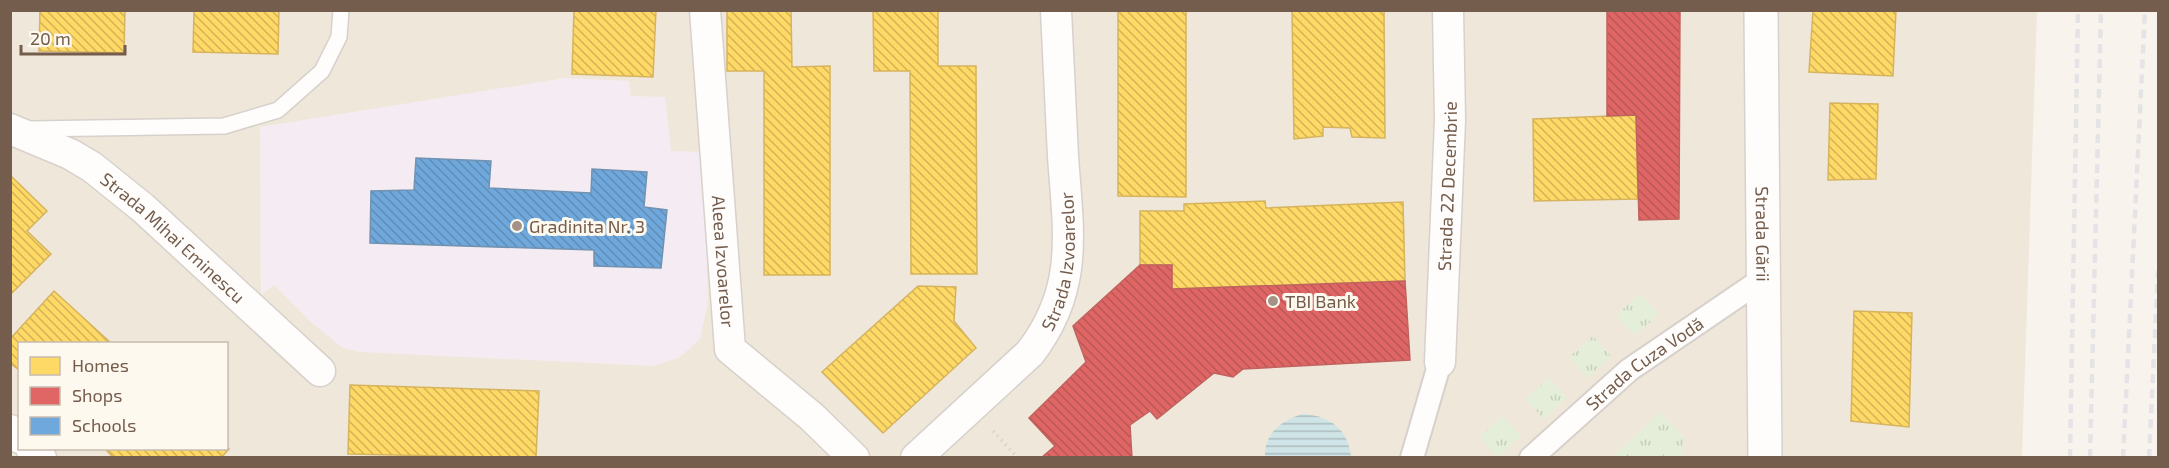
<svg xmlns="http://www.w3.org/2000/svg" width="2169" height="468" font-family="'Exo 2',sans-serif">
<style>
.residential{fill:#f0e7db;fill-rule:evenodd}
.education{fill:#f5ecf3}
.grass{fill:url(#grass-tufts)}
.water{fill:url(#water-rules)}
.homes{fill:url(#homes-back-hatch);stroke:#d6b45e;stroke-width:1.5}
.shops{fill:url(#shops-back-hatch);stroke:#c0635e;stroke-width:1.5}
.schools{fill:url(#schools-back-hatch);stroke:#7192b1;stroke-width:1.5}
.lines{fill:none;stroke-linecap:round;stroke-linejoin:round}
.service-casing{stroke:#d7d1cb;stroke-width:18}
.pedestrian-casing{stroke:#d7d1cb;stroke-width:26}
.minor-casing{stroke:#d7d1cb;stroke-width:33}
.tertiary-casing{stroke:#d7d1cb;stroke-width:36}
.path{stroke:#dad4cf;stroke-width:4;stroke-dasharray:1.5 4.5;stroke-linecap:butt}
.service{stroke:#fefdfc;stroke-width:15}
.pedestrian{stroke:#fefdfc;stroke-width:22}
.minor{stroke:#fefdfc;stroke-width:30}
.tertiary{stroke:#fefdfc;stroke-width:33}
.rail{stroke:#e5e3e5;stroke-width:4.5;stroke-dasharray:9 6;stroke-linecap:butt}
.poi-dot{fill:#a39285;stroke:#fef9ef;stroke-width:2}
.labels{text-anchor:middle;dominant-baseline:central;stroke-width:6;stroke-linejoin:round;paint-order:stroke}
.street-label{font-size:18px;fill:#755d4d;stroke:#fef9ef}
.poi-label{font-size:18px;fill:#755d4d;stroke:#fef9ef;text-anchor:start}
</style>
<defs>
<pattern id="grass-tufts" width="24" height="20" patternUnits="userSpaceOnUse" patternTransform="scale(1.5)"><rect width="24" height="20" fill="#e4eed8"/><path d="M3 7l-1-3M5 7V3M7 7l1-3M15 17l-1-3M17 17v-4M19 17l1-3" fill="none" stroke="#c7cebb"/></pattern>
<pattern id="water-rules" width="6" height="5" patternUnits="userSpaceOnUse" patternTransform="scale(1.5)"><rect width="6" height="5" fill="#cfe4e7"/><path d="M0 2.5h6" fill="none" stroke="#adbcbd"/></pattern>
<pattern id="homes-back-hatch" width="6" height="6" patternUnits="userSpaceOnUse" patternTransform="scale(1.5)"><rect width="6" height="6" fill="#ffd966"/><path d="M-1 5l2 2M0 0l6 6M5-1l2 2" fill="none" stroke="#d3b356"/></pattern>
<pattern id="shops-back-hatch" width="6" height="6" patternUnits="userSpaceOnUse" patternTransform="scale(1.5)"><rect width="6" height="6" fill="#e06666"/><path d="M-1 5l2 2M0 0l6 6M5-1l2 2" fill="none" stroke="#ba5756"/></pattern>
<pattern id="schools-back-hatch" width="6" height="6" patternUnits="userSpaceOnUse" patternTransform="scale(1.5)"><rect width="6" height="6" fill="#6fa8dc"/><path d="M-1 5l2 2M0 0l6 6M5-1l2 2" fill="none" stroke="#608cb5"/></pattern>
</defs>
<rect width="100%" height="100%" fill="#f8f4ed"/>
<path class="residential" d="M10,11H2037L2022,457H11ZM20,344H226V448H20Z"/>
<path class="education" d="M565,78L629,81L631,96L665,97L671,151L704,152L708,301L700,339L680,357L654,366L360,352L343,348L310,321L274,285L261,295L260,127Z"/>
<g class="grass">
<path d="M1640,294L1659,314L1635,336L1616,315Z"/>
<path d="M1593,336L1611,356L1588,378L1569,357Z"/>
<path d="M1549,378L1567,398L1544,419L1525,399Z"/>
<path d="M1661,412L1683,436V457H1612Z"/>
<path d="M1503,416L1521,437L1497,457L1479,437Z"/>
</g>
<path class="water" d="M1303,414C1330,416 1348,429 1351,457H1265C1264,433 1282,420 1303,414Z"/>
<g class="homes">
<path d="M40,10H125L124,53L39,51Z"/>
<path d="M194,10H279L278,54L193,52Z"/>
<path d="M574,10H656L653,77L572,74Z"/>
<path d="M727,10H791L792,67L830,66V275H764V71H727Z"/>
<path d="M873,10H938V66H976L977,274H911L910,71H874Z"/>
<path d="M1118,10H1186V197L1118,196Z"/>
<path d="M1292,10H1384L1385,138L1352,137L1350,128L1323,127V136L1294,139Z"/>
<path d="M1813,10H1896L1893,76L1809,72Z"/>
<path d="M1830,103L1878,104L1876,179L1828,180Z"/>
<path d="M1636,115L1638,199L1534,201L1533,119Z"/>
<path d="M10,175L47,211L27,231L51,254L10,295Z"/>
<path d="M1265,201L1266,208L1403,202L1405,281L1172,289V265H1140V211H1184V204Z"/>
<path d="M918,286L956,287L954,321L976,348L883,433L822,372Z"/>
<path d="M54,291L112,344H20V371L10,363V339Z"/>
<path d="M1854,311L1912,313L1909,427L1851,421Z"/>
<path d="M350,385L539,391L536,458L348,454Z"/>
<path d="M226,447L229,449L221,458H114L104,448Z"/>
</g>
<g class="shops">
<path d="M1607,10H1680L1679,219L1639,220L1636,115L1607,116Z"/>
<path d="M1140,265H1172V289L1405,281L1410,360L1243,369L1233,377L1214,373L1157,419L1150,411L1130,425L1132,458H1041L1055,446L1029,418L1086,362L1073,326Z"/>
</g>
<path class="schools" d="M416,158L491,161L489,188L591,193L592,169L647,172L644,207L667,210L661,268L594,266V250L370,243L371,191L414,190Z"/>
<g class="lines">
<defs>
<path id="service" d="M31,129L224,126L278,110L322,71L339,37L341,10"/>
<g id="pedestrian">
<path d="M1412,458L1440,362"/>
<path id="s1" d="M1531,458L1629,370L1764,278"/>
</g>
<g id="minor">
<path id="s2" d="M705,10L730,349L812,417L854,458"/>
<path id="s3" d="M10,129L70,154L92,167L143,208L320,371"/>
<path id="s4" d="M1440,362L1450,120L1448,10"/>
<path d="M10,430L20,438"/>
<path d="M31,448L41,458"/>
<path id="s5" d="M916,458L1030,353C1080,288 1068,231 1063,156C1061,108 1058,59 1056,10"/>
</g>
<g id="tertiary">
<path id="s6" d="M1761,10L1765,458"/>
</g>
</defs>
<use href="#service" class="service-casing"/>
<use href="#pedestrian" class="pedestrian-casing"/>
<use href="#minor" class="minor-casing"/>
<use href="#tertiary" class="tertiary-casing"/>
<path class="path" d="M993,431L1018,458"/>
<use href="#service" class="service"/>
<use href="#pedestrian" class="pedestrian"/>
<use href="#minor" class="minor"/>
<use href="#tertiary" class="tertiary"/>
<g class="rail">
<path d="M2070,458L2078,10"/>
<path d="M2090,458L2101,10"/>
<path d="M2123,458L2145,10"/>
<path d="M2149,458L2158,271"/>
</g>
</g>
<g class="poi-dot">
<circle cx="517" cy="226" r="6"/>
<circle cx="1273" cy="301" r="6"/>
</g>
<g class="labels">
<g class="street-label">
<text stroke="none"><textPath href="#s4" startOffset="176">Strada 22 Decembrie</textPath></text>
<text stroke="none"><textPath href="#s6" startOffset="224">Strada Gării</textPath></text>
<text stroke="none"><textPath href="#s3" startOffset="198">Strada Mihai Eminescu</textPath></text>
<text stroke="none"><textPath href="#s5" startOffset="254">Strada Izvoarelor</textPath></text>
<text stroke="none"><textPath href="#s2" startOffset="252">Aleea Izvoarelor</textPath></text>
<text stroke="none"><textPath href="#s1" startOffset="148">Strada Cuza Vodă</textPath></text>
</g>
<g class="poi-label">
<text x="529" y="226">Gradinita Nr. 3</text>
<text x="1285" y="301">TBI Bank</text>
</g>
</g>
<rect width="2169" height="468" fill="none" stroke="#755d4d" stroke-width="24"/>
<rect x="18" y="342" width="210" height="108" fill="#fef9ef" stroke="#c7bbae" stroke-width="1.5"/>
<rect x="30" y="357" width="30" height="18" fill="#ffd966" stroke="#c7bbae" stroke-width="1.5"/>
<text x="72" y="372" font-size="18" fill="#755d4d">Homes</text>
<rect x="30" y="387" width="30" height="18" fill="#e06666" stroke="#c7bbae" stroke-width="1.5"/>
<text x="72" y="402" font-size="18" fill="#755d4d">Shops</text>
<rect x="30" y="417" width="30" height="18" fill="#6fa8dc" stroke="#c7bbae" stroke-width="1.5"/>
<text x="72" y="432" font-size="18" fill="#755d4d">Schools</text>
<path d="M21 45v9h104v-9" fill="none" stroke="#755d4d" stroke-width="3"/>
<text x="30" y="45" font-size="18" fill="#755d4d" stroke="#fef9ef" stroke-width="4.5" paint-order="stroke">20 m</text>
</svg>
